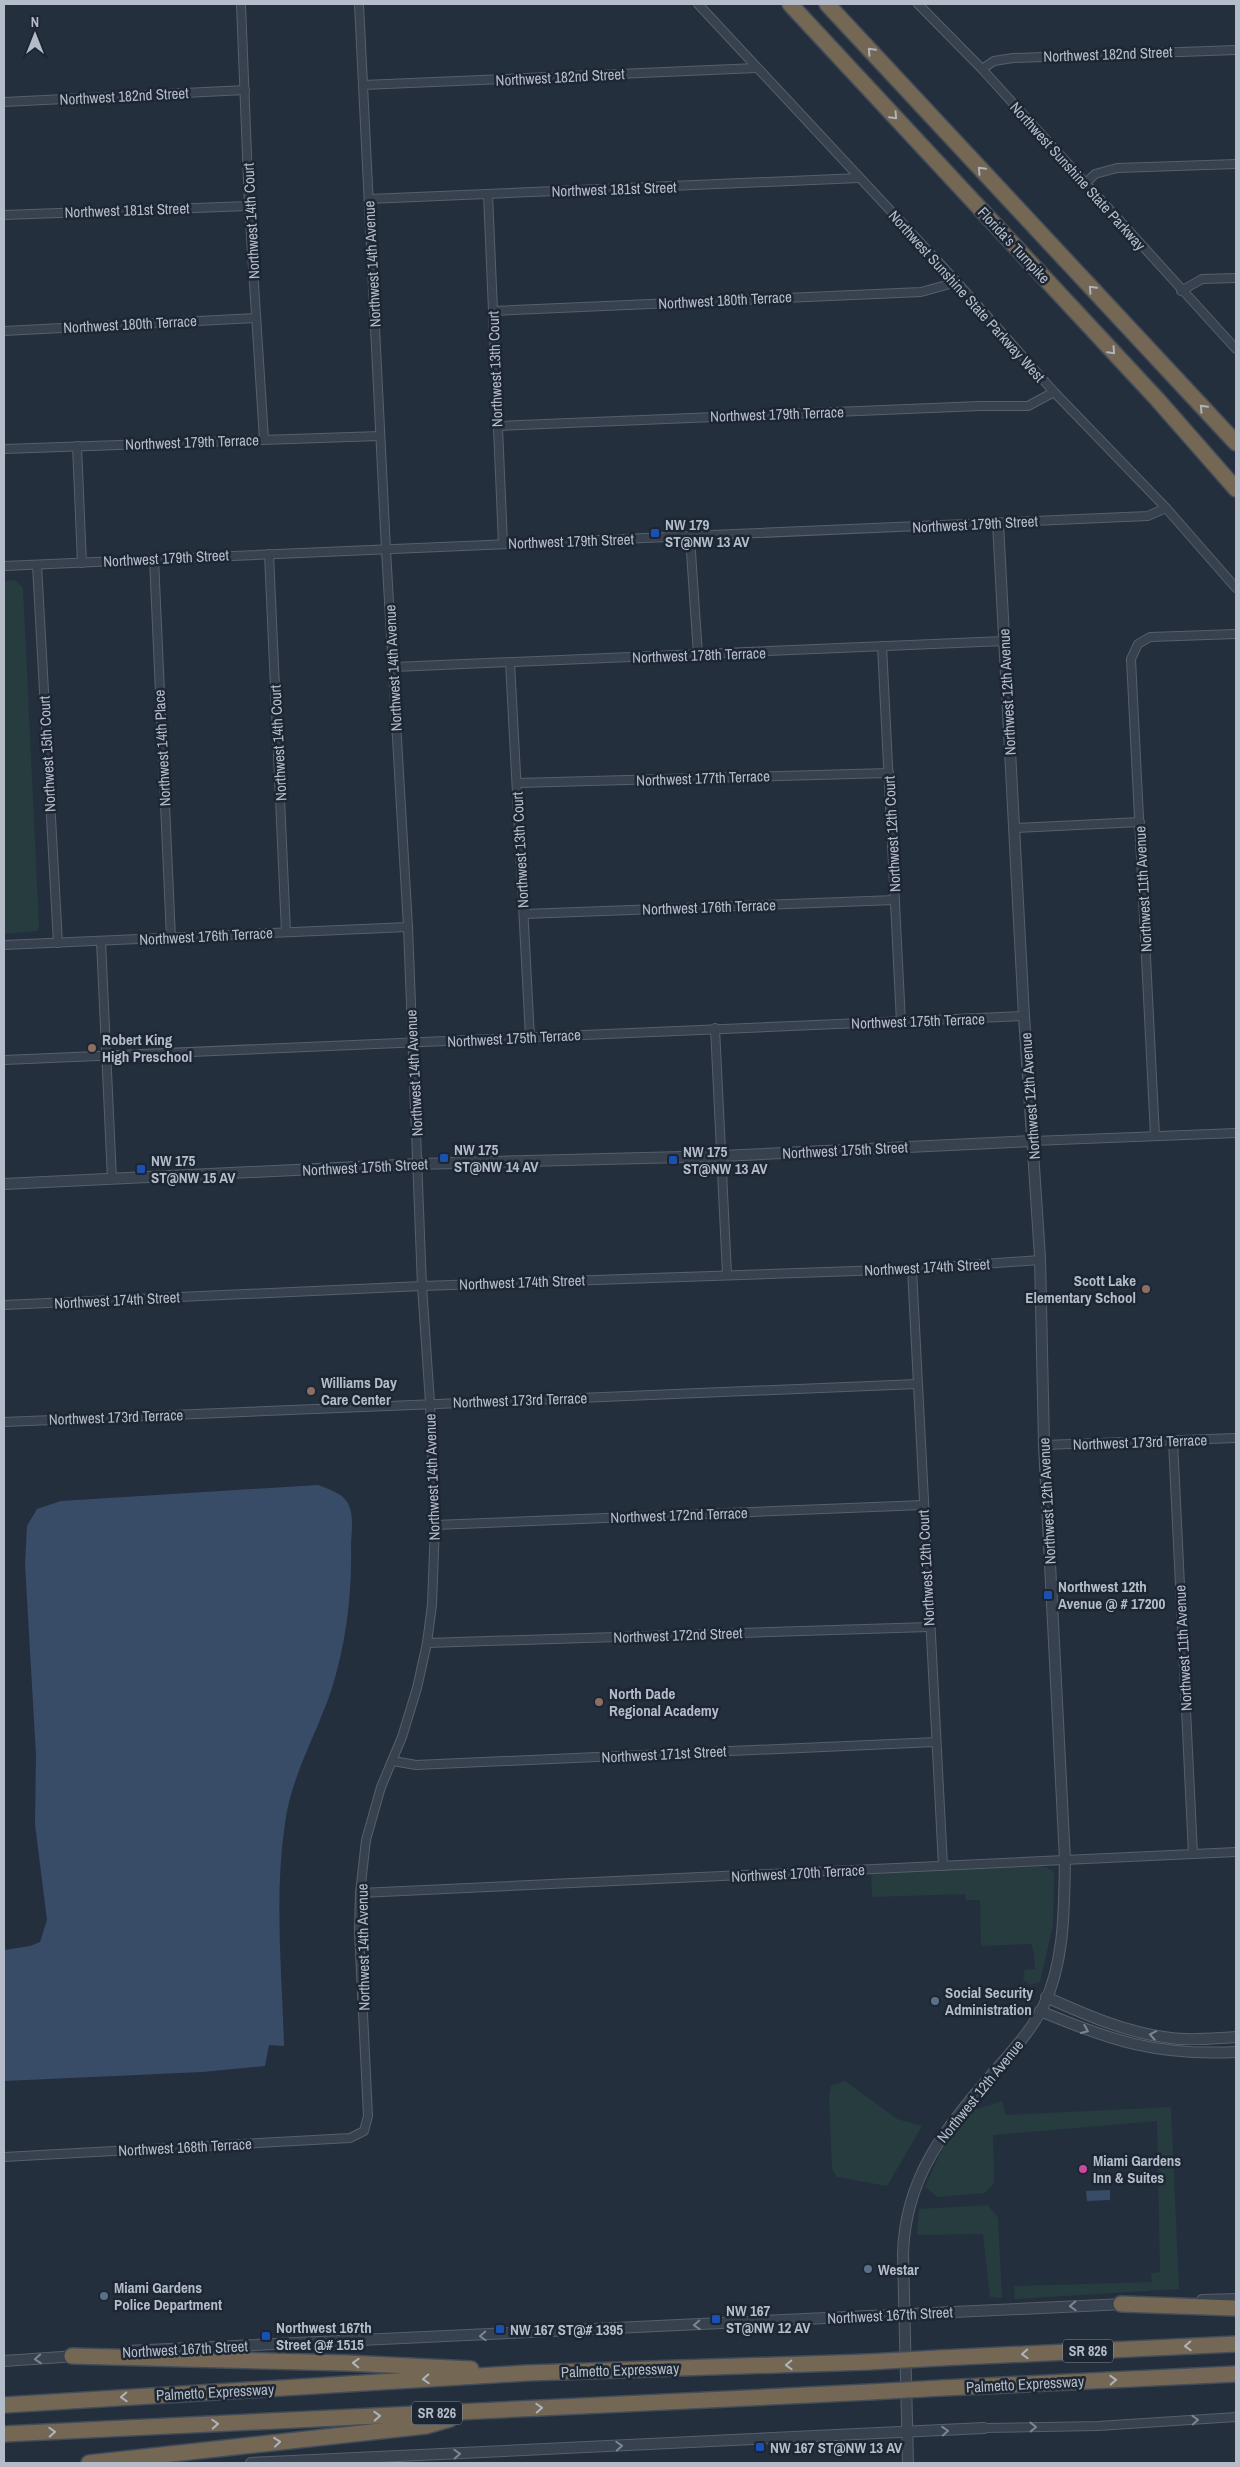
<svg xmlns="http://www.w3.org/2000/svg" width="1240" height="2467" font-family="'Archivo Narrow',sans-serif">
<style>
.green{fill:#263c3f}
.water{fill:#394c67}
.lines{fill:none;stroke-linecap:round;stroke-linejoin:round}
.minor-casing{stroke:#565f6c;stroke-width:10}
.tertiary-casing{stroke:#565f6c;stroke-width:12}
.motorway-casing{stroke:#434c59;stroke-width:18}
.minor{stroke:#38414e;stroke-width:8}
.tertiary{stroke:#38414e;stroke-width:10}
.motorway{stroke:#746855;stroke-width:15}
.motorway-bridge-casing{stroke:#434c59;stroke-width:18;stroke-linecap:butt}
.motorway-bridge{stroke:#746855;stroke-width:15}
.oneway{stroke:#aeb4bd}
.oneway2{stroke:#7c8592}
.transit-dot{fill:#1a4fb4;stroke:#1d2633;stroke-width:2}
.education-dot{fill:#8d6e63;stroke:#1d2633;stroke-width:2}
.service-dot{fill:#5c6f8a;stroke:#1d2633;stroke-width:2}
.hotel-dot{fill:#d1479c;stroke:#1d2633;stroke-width:2}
.labels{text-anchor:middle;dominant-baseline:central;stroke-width:5;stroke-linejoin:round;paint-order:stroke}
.shield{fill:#1d2633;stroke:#878f9c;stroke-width:1}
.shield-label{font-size:14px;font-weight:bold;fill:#b4bcc9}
.street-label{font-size:15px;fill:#b4bcc9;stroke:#1d2633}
.poi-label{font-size:15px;font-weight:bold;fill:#b4bcc9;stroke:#1d2633;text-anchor:start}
</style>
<rect width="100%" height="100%" fill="#242f3e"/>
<g class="green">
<path d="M15,580L23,588L39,926L37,931L4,934V581Z"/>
<path d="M1033,1865L1046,1867L1054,1872L1053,1926L1040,1982L1030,1985L1023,1979L1025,1970L1035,1969L1034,1953L1031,1944L981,1946L980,1900H966L965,1894L872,1897L871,1873Z"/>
<path d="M845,2081L897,2119L922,2126L887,2186L837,2177L832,2169L829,2096L831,2086Z"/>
<path d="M1002,2101L1006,2115L1171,2107L1179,2289L1015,2299L1014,2286L1152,2282L1151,2273L1160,2272L1157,2121L993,2135L994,2183L985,2193L938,2197L925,2187L942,2149L972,2111Z"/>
<path d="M988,2205L998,2218L1002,2298L990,2297L983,2234L917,2235L919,2209Z"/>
</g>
<g class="water">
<path d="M318,1485C328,1489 342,1493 347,1502C355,1514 351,1533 351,1546C352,1596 346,1644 331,1691C316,1735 291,1777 285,1823C274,1897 282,1972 284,2046L269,2045L265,2066L202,2072L4,2081V1950L30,1946L40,1942L47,1920L35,1824L36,1755L25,1564L27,1526L37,1509L61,1501Z"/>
<path d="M1110,2190V2200L1087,2201L1086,2191Z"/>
</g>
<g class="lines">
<defs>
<g id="minor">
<path d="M241,4L249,206L264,439"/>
<path d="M698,4L957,282L1054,392L1166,508L1236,588"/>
<path d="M918,4L982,69L1236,349"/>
<path d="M982,69L994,61L1013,58L1236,50"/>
<path d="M363,85L757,68"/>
<path d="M4,102L245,90"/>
<path d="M1085,184L1095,174L1117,168L1236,164"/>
<path d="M488,194L503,544"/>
<path d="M369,199L859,178"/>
<path d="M4,215L249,206"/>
<path d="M1181,291L1202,279L1236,278"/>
<path d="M493,311L921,292L957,282"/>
<path d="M4,331L256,318"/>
<path d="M498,426L980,406H1028L1054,392"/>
<path d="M77,446L82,563"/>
<path d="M4,449L380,436"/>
<path d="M690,537L698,655"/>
<path d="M269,554L286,932"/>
<path d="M154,559L171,938"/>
<path d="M37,565L58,943"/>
<path d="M4,566L1148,516L1166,508"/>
<path d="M882,646L901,1022"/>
<path d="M510,662L530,1037"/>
<path d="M394,667L1004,641"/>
<path d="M517,783L889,773"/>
<path d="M1014,828L1140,822"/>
<path d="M524,914L895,900"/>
<path d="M101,941L112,1179"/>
<path d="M4,945L408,927"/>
<path d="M715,1028L727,1274"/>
<path d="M4,1060L1024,1016"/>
<path d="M1155,1136L1131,659L1138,644L1150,637L1236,634"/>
<path d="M1033,1141L1236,1133"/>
<path d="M912,1269L943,1866"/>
<path d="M4,1305L422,1286L912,1269L1040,1260"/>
<path d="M4,1422L917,1384"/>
<path d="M1173,1441L1193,1854"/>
<path d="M1044,1445L1236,1438"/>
<path d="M435,1525L923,1505"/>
<path d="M427,1643L929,1627"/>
<path d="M393,1761L416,1765L936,1742"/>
<path d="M360,1893L1236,1852"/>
<path d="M4,2157L350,2138L364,2131L368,2116L359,1931L360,1893L366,1840L381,1787L402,1737L417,1688L427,1643L432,1605L435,1525L430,1403L422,1286L408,927L386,550L359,4"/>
<path d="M984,2428L1098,2426L1236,2417"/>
</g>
<g id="tertiary">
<path d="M4,1184L418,1164L721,1156L1033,1141"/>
<path d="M1046,1997C1086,2015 1127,2033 1171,2038C1192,2041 1215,2038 1236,2037"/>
<path d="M1040,2011C1112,2041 1157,2056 1236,2052"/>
<path d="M1202,2300L1236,2299"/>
<path d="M126,2351L1125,2304"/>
<path d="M4,2361L77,2356"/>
<path d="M251,2463L984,2428"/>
<path d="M908,2463L903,2254C905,2176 946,2128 994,2072C1012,2051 1032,2030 1044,2005C1065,1960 1064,1908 1065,1860L1044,1445L1040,1257L1024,1016L998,523"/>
</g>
<g id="motorway">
<path d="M790,4L1157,399L1236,489"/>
<path d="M827,4L1236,443"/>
<path d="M1121,2304L1236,2308"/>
<path d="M72,2356L347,2363L471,2369"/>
<path d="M940,2358L1236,2344"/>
<path d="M942,2388L1236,2374"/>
<path d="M4,2405L527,2373L868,2362"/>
<path d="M4,2434L870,2392"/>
<path d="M89,2463L426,2426L450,2419"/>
</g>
</defs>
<use href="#minor" class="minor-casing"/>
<use href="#tertiary" class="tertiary-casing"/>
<use href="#motorway" class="motorway-casing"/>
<use href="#minor" class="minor"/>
<use href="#tertiary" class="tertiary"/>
<use href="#motorway" class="motorway"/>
<defs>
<g id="motorway-bridge">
<path d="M868,2362L940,2358"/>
<path d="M870,2392L942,2388"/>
</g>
</defs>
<use href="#motorway-bridge" class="motorway-bridge-casing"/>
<use href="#motorway-bridge" class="motorway-bridge"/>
</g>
<defs><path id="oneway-chevron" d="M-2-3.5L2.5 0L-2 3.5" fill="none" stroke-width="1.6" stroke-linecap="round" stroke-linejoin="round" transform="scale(1.25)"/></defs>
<g class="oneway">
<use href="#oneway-chevron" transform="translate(871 51) rotate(-133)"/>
<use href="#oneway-chevron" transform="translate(894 116) rotate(47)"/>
<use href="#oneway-chevron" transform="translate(981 170) rotate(-133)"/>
<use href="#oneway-chevron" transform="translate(1092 289) rotate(-133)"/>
<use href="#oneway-chevron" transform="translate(1112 351) rotate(47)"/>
<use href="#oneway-chevron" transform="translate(1203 408) rotate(-133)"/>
<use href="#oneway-chevron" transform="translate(1188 2346) rotate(177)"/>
<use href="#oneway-chevron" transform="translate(1025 2354) rotate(177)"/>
<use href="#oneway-chevron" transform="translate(356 2363) rotate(-178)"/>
<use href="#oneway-chevron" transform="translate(789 2365) rotate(178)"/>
<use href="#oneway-chevron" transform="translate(426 2379) rotate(177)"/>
<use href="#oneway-chevron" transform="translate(1113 2380) rotate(-3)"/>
<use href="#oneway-chevron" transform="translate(124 2397) rotate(177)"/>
<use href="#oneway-chevron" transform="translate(539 2408) rotate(-3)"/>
<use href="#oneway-chevron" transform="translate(377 2416) rotate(-3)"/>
<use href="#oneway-chevron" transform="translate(215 2424) rotate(-3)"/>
<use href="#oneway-chevron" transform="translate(52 2432) rotate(-3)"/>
<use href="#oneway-chevron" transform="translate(277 2442) rotate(-6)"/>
</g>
<g class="oneway2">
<use href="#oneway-chevron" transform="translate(1085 2030) rotate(23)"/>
<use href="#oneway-chevron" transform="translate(1153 2035) rotate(-169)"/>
<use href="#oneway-chevron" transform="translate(1073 2306) rotate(178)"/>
<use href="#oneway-chevron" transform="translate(697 2325) rotate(177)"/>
<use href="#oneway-chevron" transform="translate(483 2336) rotate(177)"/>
<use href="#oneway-chevron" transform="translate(38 2359) rotate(176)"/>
<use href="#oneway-chevron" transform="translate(1195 2420) rotate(-3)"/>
<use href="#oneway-chevron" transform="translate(1033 2427) rotate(-1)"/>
<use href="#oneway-chevron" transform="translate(945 2431) rotate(-4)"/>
<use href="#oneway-chevron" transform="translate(619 2446) rotate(-3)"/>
<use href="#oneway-chevron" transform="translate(457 2454) rotate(-3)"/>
</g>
<g class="transit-dot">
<rect x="650" y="528" width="10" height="10" rx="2.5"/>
<rect x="439" y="1153" width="10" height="10" rx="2.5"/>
<rect x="668" y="1155" width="10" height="10" rx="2.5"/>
<rect x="136" y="1164" width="10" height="10" rx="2.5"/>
<rect x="1043" y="1590" width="10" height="10" rx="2.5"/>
<rect x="711" y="2314" width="10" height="10" rx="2.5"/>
<rect x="495" y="2324" width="10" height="10" rx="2.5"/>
<rect x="261" y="2331" width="10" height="10" rx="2.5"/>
<rect x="755" y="2442" width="10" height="10" rx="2.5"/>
</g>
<g class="education-dot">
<circle cx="92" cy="1048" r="5"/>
<circle cx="1146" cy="1289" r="5"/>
<circle cx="311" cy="1391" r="5"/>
<circle cx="599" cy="1702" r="5"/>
</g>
<g class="service-dot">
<circle cx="935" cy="2001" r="5"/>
<circle cx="868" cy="2269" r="5"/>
<circle cx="104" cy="2296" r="5"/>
</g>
<circle class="hotel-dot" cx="1083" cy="2169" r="5"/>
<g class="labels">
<g class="shield">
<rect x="1063" y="2339.5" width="50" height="23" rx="4"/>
<rect x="412" y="2401.5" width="50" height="23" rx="4"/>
</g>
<g class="shield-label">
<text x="1088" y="2351">SR 826</text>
<text x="437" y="2413">SR 826</text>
</g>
<g class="street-label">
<text transform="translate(1108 54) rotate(-2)">Northwest 182nd Street</text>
<text transform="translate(560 77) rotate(-3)">Northwest 182nd Street</text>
<text transform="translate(124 96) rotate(-3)">Northwest 182nd Street</text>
<text transform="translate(1078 176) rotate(48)">Northwest Sunshine State Parkway</text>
<text transform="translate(614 189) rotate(-2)">Northwest 181st Street</text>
<text transform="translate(127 210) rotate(-2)">Northwest 181st Street</text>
<text transform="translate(251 221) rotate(-93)">Northwest 14th Court</text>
<text transform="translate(1014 245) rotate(47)">Florida's Turnpike</text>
<text transform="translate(372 264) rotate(-93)">Northwest 14th Avenue</text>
<text transform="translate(967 296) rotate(48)">Northwest Sunshine State Parkway West</text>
<text transform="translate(725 300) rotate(-3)">Northwest 180th Terrace</text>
<text transform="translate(130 324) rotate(-3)">Northwest 180th Terrace</text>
<text transform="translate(495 369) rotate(-92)">Northwest 13th Court</text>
<text transform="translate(777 414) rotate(-2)">Northwest 179th Terrace</text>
<text transform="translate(192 442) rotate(-2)">Northwest 179th Terrace</text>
<text transform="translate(975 524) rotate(-3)">Northwest 179th Street</text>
<text transform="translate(571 541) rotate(-2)">Northwest 179th Street</text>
<text transform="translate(166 558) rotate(-3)">Northwest 179th Street</text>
<text transform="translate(699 655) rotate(-2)">Northwest 178th Terrace</text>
<text transform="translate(393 668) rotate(-93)">Northwest 14th Avenue</text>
<text transform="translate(1007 692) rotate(-93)">Northwest 12th Avenue</text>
<text transform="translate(278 743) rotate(-93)">Northwest 14th Court</text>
<text transform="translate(162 748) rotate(-93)">Northwest 14th Place</text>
<text transform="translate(47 754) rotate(-93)">Northwest 15th Court</text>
<text transform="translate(703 778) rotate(-2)">Northwest 177th Terrace</text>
<text transform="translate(892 834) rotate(-93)">Northwest 12th Court</text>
<text transform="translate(520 850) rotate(-93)">Northwest 13th Court</text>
<text transform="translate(1143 889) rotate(-93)">Northwest 11th Avenue</text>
<text transform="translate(709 907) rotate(-2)">Northwest 176th Terrace</text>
<text transform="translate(206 936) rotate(-3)">Northwest 176th Terrace</text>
<text transform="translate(918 1021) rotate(-2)">Northwest 175th Terrace</text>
<text transform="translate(514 1038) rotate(-3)">Northwest 175th Terrace</text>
<text transform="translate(414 1073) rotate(-93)">Northwest 14th Avenue</text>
<text transform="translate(1030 1096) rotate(-94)">Northwest 12th Avenue</text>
<text transform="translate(845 1150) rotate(-3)">Northwest 175th Street</text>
<text transform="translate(365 1167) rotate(-3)">Northwest 175th Street</text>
<text transform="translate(927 1267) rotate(-3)">Northwest 174th Street</text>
<text transform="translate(522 1282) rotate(-2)">Northwest 174th Street</text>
<text transform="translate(117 1300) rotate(-3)">Northwest 174th Street</text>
<text transform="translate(520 1400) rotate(-2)">Northwest 173rd Terrace</text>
<text transform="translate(116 1417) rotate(-2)">Northwest 173rd Terrace</text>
<text transform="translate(1140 1442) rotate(-2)">Northwest 173rd Terrace</text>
<text transform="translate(432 1477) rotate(-92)">Northwest 14th Avenue</text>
<text transform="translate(1047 1501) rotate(-93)">Northwest 12th Avenue</text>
<text transform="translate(679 1515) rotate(-2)">Northwest 172nd Terrace</text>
<text transform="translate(926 1568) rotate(-93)">Northwest 12th Court</text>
<text transform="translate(678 1635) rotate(-2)">Northwest 172nd Street</text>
<text transform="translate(1183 1648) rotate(-93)">Northwest 11th Avenue</text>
<text transform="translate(664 1754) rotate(-3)">Northwest 171st Street</text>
<text transform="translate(798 1873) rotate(-3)">Northwest 170th Terrace</text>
<text transform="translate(363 1947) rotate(-91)">Northwest 14th Avenue</text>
<text transform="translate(980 2091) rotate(-51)">Northwest 12th Avenue</text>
<text transform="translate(185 2147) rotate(-3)">Northwest 168th Terrace</text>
<text transform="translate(890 2315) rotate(-3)">Northwest 167th Street</text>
<text transform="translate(185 2349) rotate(-3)">Northwest 167th Street</text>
<text transform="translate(620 2370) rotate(-2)">Palmetto Expressway</text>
<text transform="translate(1025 2384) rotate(-3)">Palmetto Expressway</text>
<text transform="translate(215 2392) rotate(-3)">Palmetto Expressway</text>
</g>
<g class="poi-label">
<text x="665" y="524">NW 179<tspan x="665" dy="17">ST@NW 13 AV</tspan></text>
<text x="102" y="1039">Robert King<tspan x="102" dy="17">High Preschool</tspan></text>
<text x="454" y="1149">NW 175<tspan x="454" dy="17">ST@NW 14 AV</tspan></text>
<text x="683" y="1151">NW 175<tspan x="683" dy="17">ST@NW 13 AV</tspan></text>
<text x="151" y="1160">NW 175<tspan x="151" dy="17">ST@NW 15 AV</tspan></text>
<text x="1136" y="1280" text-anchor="end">Scott Lake<tspan x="1136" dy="17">Elementary School</tspan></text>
<text x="321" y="1382">Williams Day<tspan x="321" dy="17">Care Center</tspan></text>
<text x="1058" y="1586">Northwest 12th<tspan x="1058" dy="17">Avenue @ # 17200</tspan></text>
<text x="609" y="1693">North Dade<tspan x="609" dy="17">Regional Academy</tspan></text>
<text x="945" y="1992">Social Security<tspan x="945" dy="17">Administration</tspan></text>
<text x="1093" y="2160">Miami Gardens<tspan x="1093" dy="17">Inn &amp; Suites</tspan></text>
<text x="878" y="2269">Westar</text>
<text x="114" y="2287">Miami Gardens<tspan x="114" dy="17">Police Department</tspan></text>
<text x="726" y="2310">NW 167<tspan x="726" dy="17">ST@NW 12 AV</tspan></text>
<text x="276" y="2327">Northwest 167th<tspan x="276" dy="17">Street @# 1515</tspan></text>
<text x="510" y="2329">NW 167 ST@# 1395</text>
<text x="770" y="2447">NW 167 ST@NW 13 AV</text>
</g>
</g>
<rect width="1240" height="2467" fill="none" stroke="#b4bcc9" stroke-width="10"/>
<g transform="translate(35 35)" stroke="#1d2633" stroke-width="4" paint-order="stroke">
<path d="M0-4L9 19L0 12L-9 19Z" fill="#b4bcc9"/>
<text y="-8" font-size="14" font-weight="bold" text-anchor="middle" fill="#b4bcc9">N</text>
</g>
</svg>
